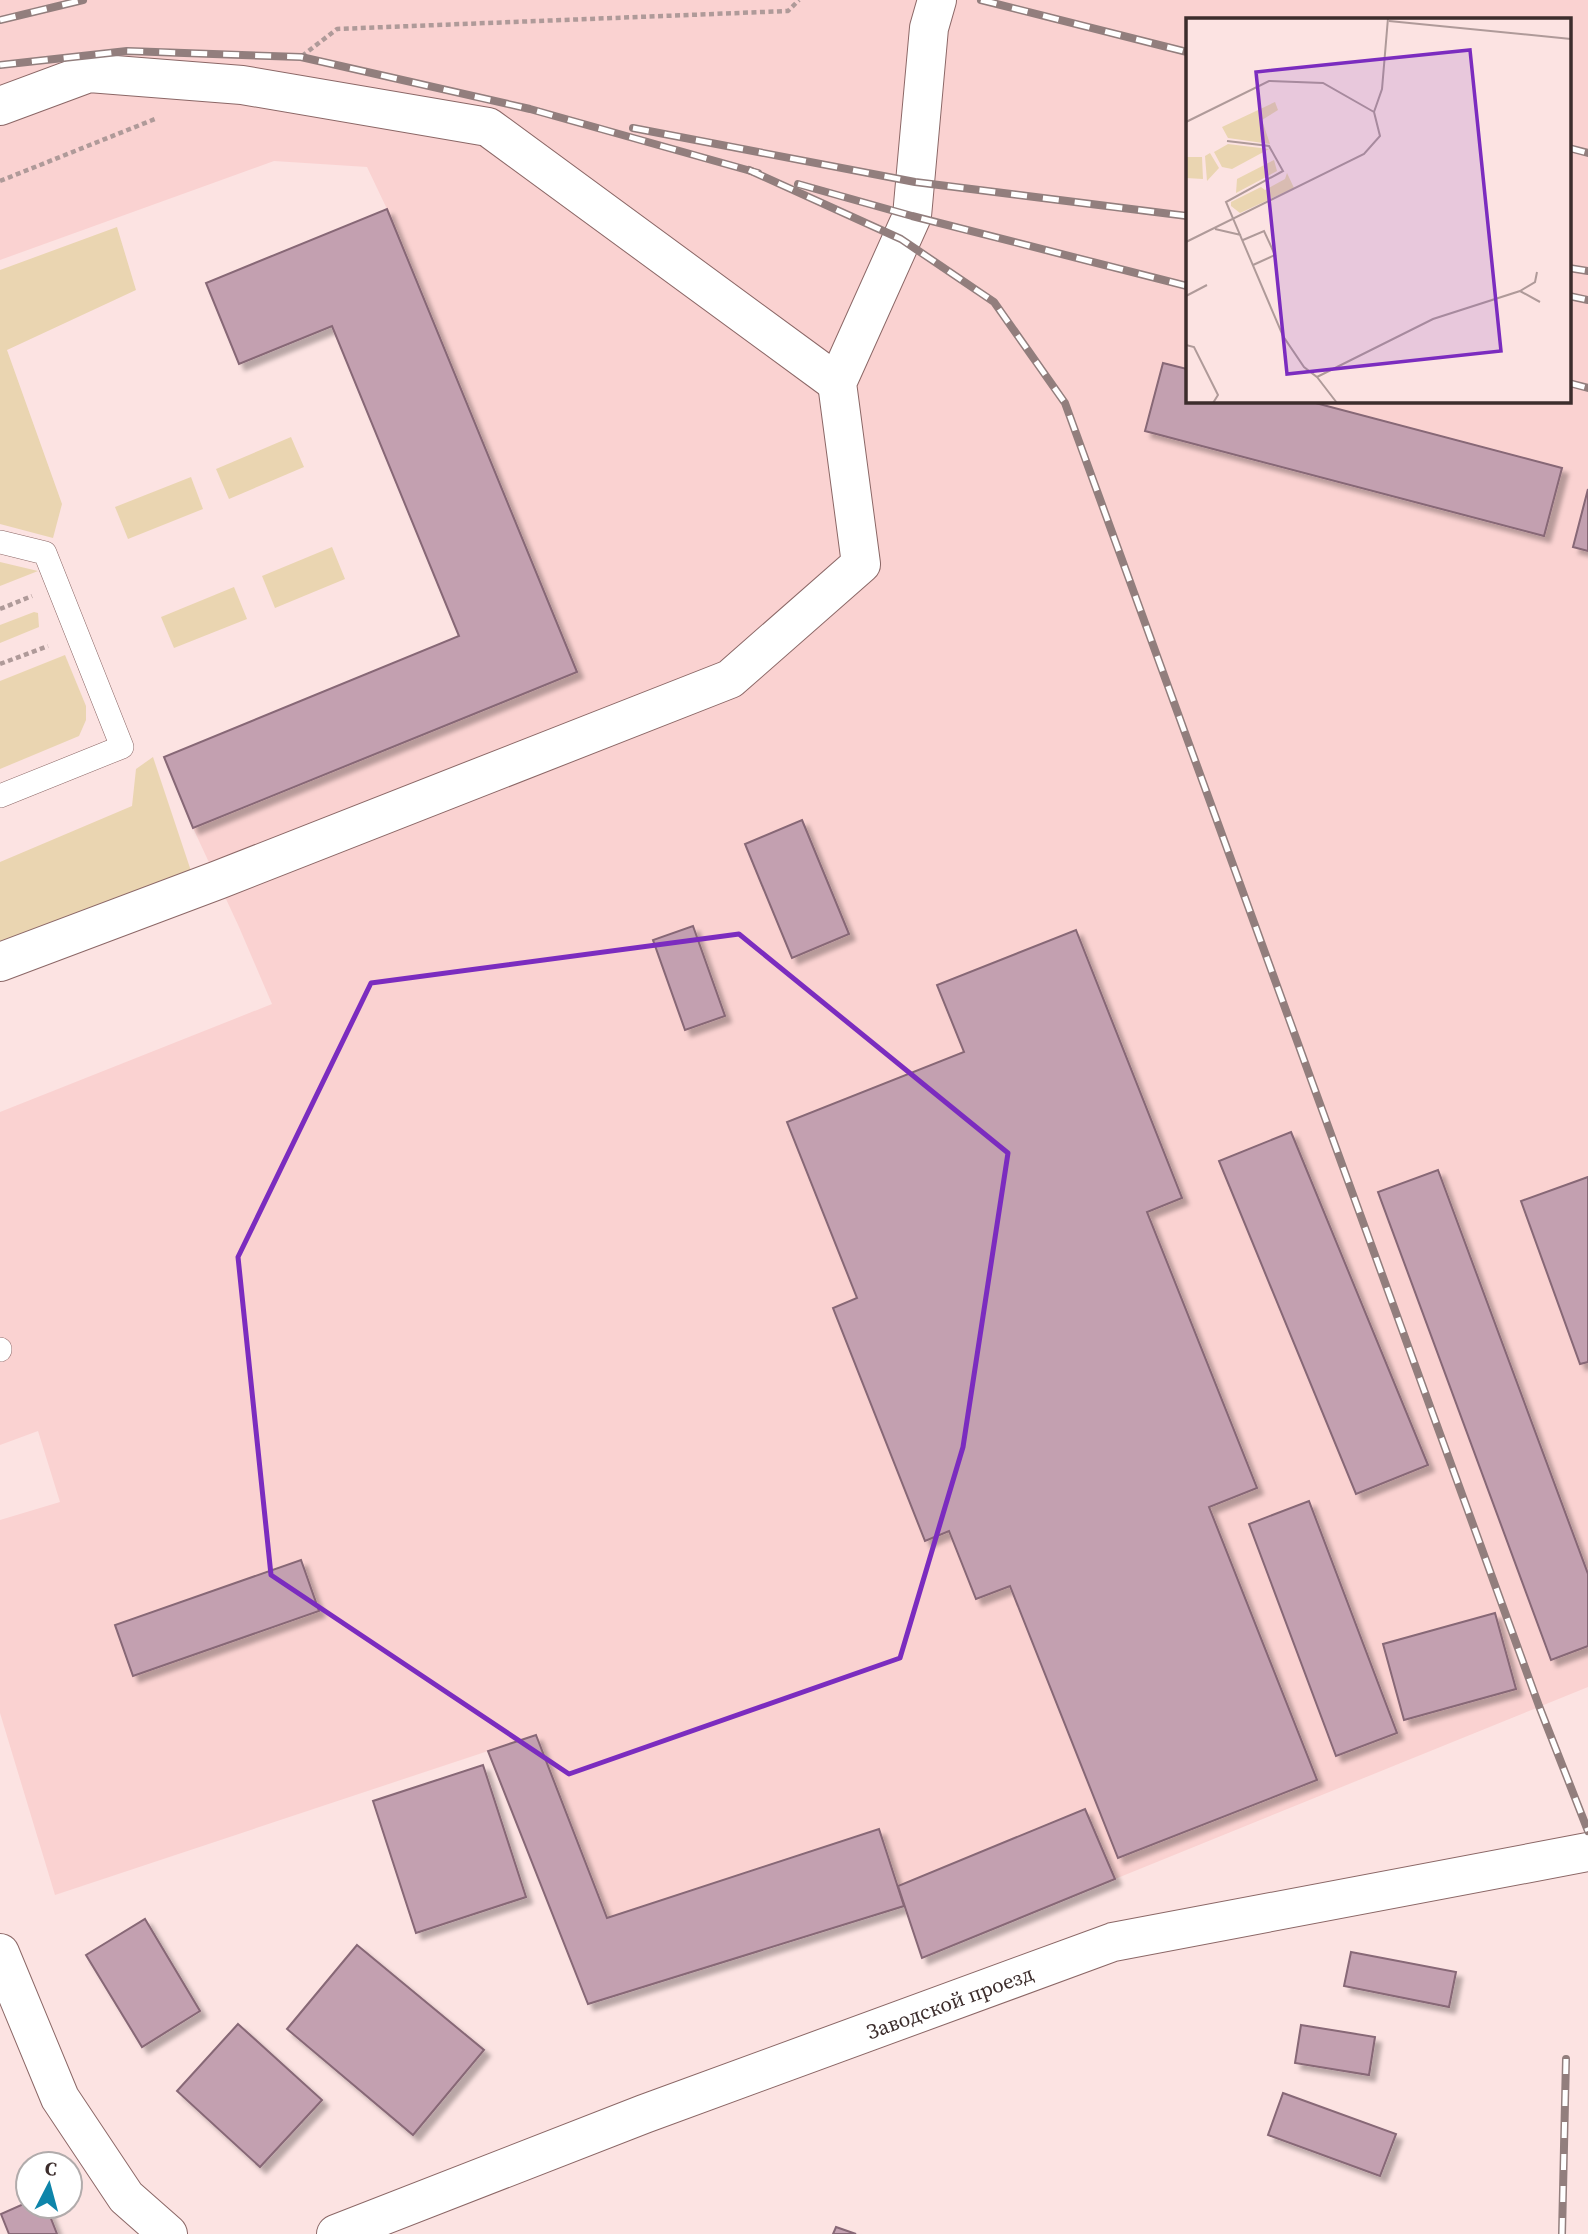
<svg xmlns="http://www.w3.org/2000/svg" width="1588" height="2234" font-family="'Source Serif 4',serif">
<style>
.built{fill:#fad2d1;fill-rule:evenodd}
.green{fill:#ead5b1}
.building{fill:#c3a0b0;stroke:#876776;stroke-width:2;filter:url(#shadow)}
.lines{fill:none;stroke-linecap:round;stroke-linejoin:round}
.lane-casing{stroke:#8b6766;stroke-width:24}
.street-casing{stroke:#8b6766;stroke-width:40}
.path{stroke:#af9a99;stroke-width:4.5;stroke-dasharray:5 3.5;stroke-linecap:butt}
.lane{stroke:#fff;stroke-width:23}
.street{stroke:#fff;stroke-width:38}
.rail-casing{stroke:#927e7d;stroke-width:8}
.rail{stroke:#fff;stroke-width:5;stroke-dasharray:16;stroke-linecap:butt}
.marked{fill:none;stroke:#7b2cbf;stroke-width:5;stroke-linejoin:round}
.labels{text-anchor:middle;dominant-baseline:central;stroke-width:6;stroke-linejoin:round;paint-order:stroke}
.street-label{font-size:21px;fill:#3c2d2c;stroke:#fff}
.inset-road{fill:none;stroke:#af9a99;stroke-width:2}
.view{fill:#7b2cbf;fill-opacity:0.15;stroke:#7b2cbf;stroke-width:3.5}
.inset-edge{fill:none;stroke:#3c2d2c;stroke-width:3.5}
</style>
<defs>
<filter id="shadow"><feDropShadow dx="6" dy="6" stdDeviation="2" flood-color="#0004"/></filter>
</defs>
<rect width="100%" height="100%" fill="#fce3e2"/>
<path class="built" d="M0,0H1588V1687L1115,1879L1085,1809L898,1886L879,1829L607,1918L536,1735L55,1895L0,1713V1520L60,1502L38,1431L0,1445V1112L272,1004L239,927L193,828L577,671L387,209L367,167L274,161L0,260ZM1187,19H1569V401H1187Z"/>
<g class="green">
<path d="M117,227L136,290L7,350L62,504L53,538L0,524V270Z"/>
<path d="M291,437L304,467L229,499L216,469Z"/>
<path d="M191,477L203,509L128,539L115,507Z"/>
<path d="M332,547L345,579L275,608L262,576Z"/>
<path d="M0,562L38,571L0,586Z"/>
<path d="M234,587L247,619L174,648L161,617Z"/>
<path d="M34,612L38,613L39,627L0,643V625Z"/>
<path d="M65,655L86,706V720L79,736L0,769V681Z"/>
<path d="M153,757L193,877L0,950V862L132,806L136,769Z"/>
</g>
<g class="building">
<path d="M387,209L577,672L193,828L164,757L459,636L332,326L239,364L206,283Z"/>
<path d="M1163,363L1187,369V401H1308L1562,468L1544,536L1145,431Z"/>
<path d="M1588,489V551L1573,547Z"/>
<path d="M802,820L849,934L792,958L745,844Z"/>
<path d="M693,926L725,1016L685,1030L653,940Z"/>
<path d="M1076,930L1182,1198L1147,1212L1257,1488L1209,1507L1317,1780L1118,1858L1010,1586L976,1599L949,1531L925,1541L833,1308L857,1298L787,1122L964,1052L937,985Z"/>
<path d="M1291,1132L1428,1465L1356,1494L1219,1161Z"/>
<path d="M1438,1170L1588,1574V1646L1551,1660L1378,1192Z"/>
<path d="M1588,1177V1362L1580,1364L1521,1201Z"/>
<path d="M1309,1501L1397,1733L1336,1756L1249,1524Z"/>
<path d="M301,1560L319,1611L133,1676L115,1625Z"/>
<path d="M1495,1613L1516,1689L1404,1720L1383,1644Z"/>
<path d="M536,1735L607,1918L879,1829L904,1906L588,2004L488,1751Z"/>
<path d="M483,1765L526,1897L416,1933L373,1801Z"/>
<path d="M1085,1809L1115,1879L922,1958L898,1886Z"/>
<path d="M145,1919L200,2011L142,2047L86,1955Z"/>
<path d="M357,1945L484,2050L413,2135L287,2029Z"/>
<path d="M1351,1952L1456,1972L1449,2007L1344,1986Z"/>
<path d="M238,2024L322,2100L260,2167L177,2091Z"/>
<path d="M1301,2025L1375,2037L1369,2075L1295,2063Z"/>
<path d="M1283,2093L1396,2134L1380,2176L1268,2135Z"/>
<path d="M28,2202V2206H46L57,2234H9L1,2214Z"/>
<path d="M836,2227L856,2234H833Z"/>
</g>
<g class="lines">
<defs>
<g id="lane">
<path d="M0,542L45,553L122,747L0,796"/>
<path d="M0,1349V1350"/>
</g>
<g id="street">
<path d="M0,106L89,73L242,85L488,127L837,383"/>
<path d="M0,962L218,880L730,679L861,564L837,383L912,216L929,28L937,0"/>
<path d="M0,1953L60,2098L126,2197L168,2234"/>
<path id="s1" d="M336,2234L644,2114L1113,1942L1588,1852"/>
</g>
</defs>
<use href="#lane" class="lane-casing"/>
<use href="#street" class="street-casing"/>
<g class="path">
<path d="M302,56L337,29L788,11L799,0"/>
<path d="M0,181L155,119"/>
<path d="M0,609L32,596"/>
<path d="M0,664L48,646"/>
</g>
<use href="#lane" class="lane"/>
<use href="#street" class="street"/>
<defs>
<g id="rail">
<path d="M981,0L1187,52"/>
<path d="M0,20L83,0"/>
<path d="M0,65L127,51L301,57L530,109L758,173"/>
<path d="M633,128L915,182L1187,216"/>
<path d="M1569,148L1588,153"/>
<path d="M749,170L901,239L994,302L1065,403L1539,1706L1588,1831"/>
<path d="M798,184L912,216L1187,286"/>
<path d="M1569,268L1588,271"/>
<path d="M1569,296L1588,300"/>
<path d="M1569,383L1588,388"/>
<path d="M1562,2234L1566,2059"/>
</g>
</defs>
<use href="#rail" class="rail-casing"/>
<use href="#rail" class="rail"/>
</g>
<path class="marked" d="M739,934L1008,1153L963,1447L900,1658L569,1774L271,1575L238,1257L371,983Z"/>
<g class="labels">
<g class="street-label">
<text stroke="none"><textPath href="#s1" startOffset="656">Заводской проезд</textPath></text>
</g>
</g>
<g transform="translate(1186 18)">
<rect width="385" height="385" fill="#fce3e2"/>
<path d="M89,84L92,92L76,102L84,126L42,120L36,109ZM42,126L83,131L46,151L36,149L28,134ZM24,135L33,150L21,163L19,138ZM0,139H16L17,161L0,160ZM88,142L91,153L50,175L51,161ZM101,155L108,170L54,195L45,188V184L75,169L79,172L99,161Z" fill="#ead5b1"/>
<path class="inset-road" d="M203,3L385,21M0,104L83,63L137,65L188,94M41,123L83,128L97,153L40,184L97,318L118,349L131,359L247,301L334,273L349,264L351,254M29,211L55,217M57,222L78,213L89,237L67,247M0,224L178,136L194,118L188,94L196,71L202,0M334,273L354,284M0,278L21,267M0,327L8,329L32,377L27,385M131,359L151,385"/>
<path class="view" d="M284,32L315,333L101,356L70,54Z"/>
<rect width="385" height="385" class="inset-edge"/>
</g>
<g transform="translate(49 2185) rotate(6)"><circle r="33" fill="#ffffff" stroke="#b1abab" stroke-width="2"/>
<path d="M0-5L12 26L0 18L-12 26Z" fill="#0e85aa"/>
<text y="-10" font-size="19" font-weight="bold" text-anchor="middle" fill="#3c2d2c">С</text>
</g>
</svg>
